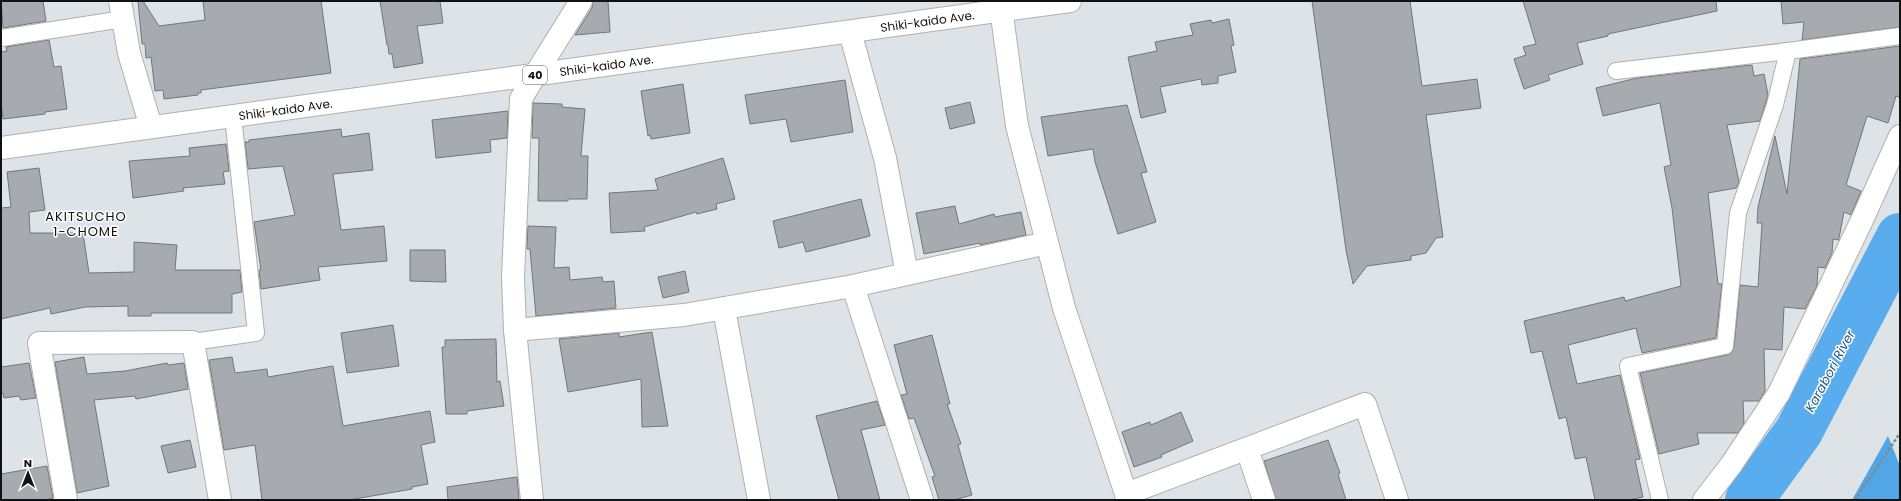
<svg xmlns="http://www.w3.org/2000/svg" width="1901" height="501" font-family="Poppins,sans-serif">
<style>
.forest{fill:#53a6e6}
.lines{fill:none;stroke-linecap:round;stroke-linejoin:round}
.river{stroke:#59aced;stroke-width:48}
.building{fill:#a7abaf;stroke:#73777b}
.service-casing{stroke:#acb1b5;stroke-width:18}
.minor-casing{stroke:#acb1b5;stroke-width:24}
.secondary-casing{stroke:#acb1b5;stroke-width:24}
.primary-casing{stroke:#acb1b5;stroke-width:24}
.path{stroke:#84888a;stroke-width:2.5;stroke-dasharray:3 2;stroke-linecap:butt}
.service{stroke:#fff;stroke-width:16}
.minor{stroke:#fff;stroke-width:22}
.secondary{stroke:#fff;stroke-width:22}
.primary{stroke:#fff;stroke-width:22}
.labels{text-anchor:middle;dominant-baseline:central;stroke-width:3;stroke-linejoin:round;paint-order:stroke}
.shield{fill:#fff;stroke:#58595a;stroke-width:1}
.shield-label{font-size:11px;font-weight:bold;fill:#101213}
.street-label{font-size:12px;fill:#101213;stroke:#fff}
.neighbourhood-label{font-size:13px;letter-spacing:1px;fill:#101213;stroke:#fff}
.water-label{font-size:13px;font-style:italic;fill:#1f5a85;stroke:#fff}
</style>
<rect width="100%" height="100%" fill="#dee3e7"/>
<path class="forest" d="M1888,436L1900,466V500H1852Z"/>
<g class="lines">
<path class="river" d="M1749,500L1799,431L1900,237"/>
</g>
<g class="building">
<path d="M1,1H43L46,21L3,28Z"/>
<path d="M138,1H143L159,26L205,20L203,1H321L331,73L201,90V93H198V95L164,99L163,90L155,91L151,57L146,58L145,44H142Z"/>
<path d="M380,1H440L443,23L417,26L423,63L394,68L392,54H389L388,45H387Z"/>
<path d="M593,1H608L610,32L575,35L592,8Z"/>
<path d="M1312,1H1410L1422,86L1477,79L1481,108L1426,115L1443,237L1436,238L1426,253L1411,256V260L1367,266L1353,284L1346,250Z"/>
<path d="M1523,1H1716L1717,11L1608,34V36L1577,43L1583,64L1548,75L1550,80L1524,89L1514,59L1526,55L1523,47L1536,44Z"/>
<path d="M1781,1H1900V27L1802,40L1804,22L1783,24Z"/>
<path d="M1229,19L1234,45L1231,46L1236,72L1218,76V83L1202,85L1201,79L1160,87L1166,112L1141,118L1128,57L1157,51L1155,42L1193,35L1190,24L1211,20L1212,23Z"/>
<path d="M49,40L54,67L61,66L67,109L45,112V114L3,119L1,104V52L7,51L6,47Z"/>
<path d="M1900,46V98L1896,96L1888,123L1867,116L1846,185L1861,191L1851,215L1844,212L1839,238V240L1833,239L1832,253L1825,268L1818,267L1817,286L1805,309L1784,307L1782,350L1764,349L1765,391L1759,401H1743L1744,424L1738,433H1697L1699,444L1659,454L1640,373L1727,355L1732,352L1734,347L1740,285L1758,287L1762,223H1757L1758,207L1775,136L1787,194L1800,59Z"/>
<path d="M1752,65L1754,76L1764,74L1768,95L1760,121L1727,125L1739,182L1736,188L1708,193L1718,284H1722L1716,338L1642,353L1636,328L1568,345L1577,384L1620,375L1640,459L1635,460L1643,497L1628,500H1595L1586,457L1575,459L1566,417L1559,419L1542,351L1531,353L1524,321L1624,297L1625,301L1681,286L1672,208L1664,167L1671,165L1660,103L1603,116L1596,88L1637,78Z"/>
<path d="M845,80L853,132L791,142L786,119L750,124L745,95Z"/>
<path d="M683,84L690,133L651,139L650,135L648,136L641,91Z"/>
<path d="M970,102L975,123L950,129L945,108Z"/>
<path d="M533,103L562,104V107L585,109L581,156H588L587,199H568V201H538L539,138H532Z"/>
<path d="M1127,105L1147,172L1141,173L1156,222L1118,234L1095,162L1093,149L1048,156L1041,117Z"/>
<path d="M508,111L507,138L490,140L491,152L436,158L432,120Z"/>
<path d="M341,129L342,137L369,133L373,170L333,174L341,230L384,226L387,261L318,267L320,280L261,289L259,270H261L254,222L295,215L283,166L248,169L245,142H249V140Z"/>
<path d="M226,144L229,171L223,172L225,184L183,188L184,191L133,198L129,161L190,156L189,148Z"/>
<path d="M723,158L735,199L716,204L717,209L697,214L696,212L644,227L645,231L611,233L609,193L658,190L655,179Z"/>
<path d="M39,168L45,210L29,212L30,233H83L89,273L134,272V242L177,245L175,270H240L242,292L232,294V313H151V316H128V306L85,307L51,314L50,308L1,319V208L11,207L7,172Z"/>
<path d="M861,199L870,236L806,252L803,242L779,248L773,221Z"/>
<path d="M955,206L959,224L994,214L995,217L1021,212L1026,235L980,245V243L924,254L916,213Z"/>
<path d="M528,226L556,227L554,268L569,267L570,280L602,277L603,282L614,281L616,308L536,316L530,249H527Z"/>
<path d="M410,250H445L446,282L410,281Z"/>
<path d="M685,271L689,292L663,298L658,277Z"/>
<path d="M393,325L399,366L347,373L341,333Z"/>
<path d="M652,332L668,426L642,427L641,379L568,392L559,339L619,333V337Z"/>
<path d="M932,335L950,404H947L961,444L958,445L972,495L954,500H939L932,477L935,476L914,418L909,419L901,395L907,394L894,345Z"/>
<path d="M496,339L497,382L500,381L504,406L467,411V414H446L442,347H445V340Z"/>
<path d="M84,357L87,374L125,371L167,363L168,365L184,363L188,389L136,399L135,396L94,400L109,486L77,493L55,362Z"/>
<path d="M232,357L235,373L267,369L268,377L333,366L343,426L430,411L435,442L421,445L428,484L412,487V489L349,500H262L255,445L224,450L209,360Z"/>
<path d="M29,363L36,398L21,400L19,396L4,398L3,393L1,394V367Z"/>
<path d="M877,401L885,425L861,430L880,500H839L816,416Z"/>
<path d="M1181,412L1193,441L1161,455L1162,457L1134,467L1122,432L1150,422L1151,425Z"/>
<path d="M190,440L196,467L168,473L161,446Z"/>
<path d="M1328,440L1340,473L1338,474L1346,500H1276L1264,461Z"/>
<path d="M47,466L53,498L46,500H1V474Z"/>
<path d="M517,477L519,500H448L447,487Z"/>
</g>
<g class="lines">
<defs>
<g id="service">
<path d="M1,38L123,19"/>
<path d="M1616,71L1788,51L1900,36"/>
<path d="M193,342L256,333L233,116"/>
<path d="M1660,500L1628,366L1725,346L1738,213L1775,105L1788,51"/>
</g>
<g id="minor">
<path d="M120,1L129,53L151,127"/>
<path d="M1000,1L1017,126L1064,308L1128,500"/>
<path d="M907,274L1047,243"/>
<path d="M853,286L922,500"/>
<path d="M724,309L759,500"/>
<path d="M515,330L684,315L853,286L907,274L885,158L850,32"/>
<path d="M1247,449L1264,500"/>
<path d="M1126,494L1365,404L1397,500"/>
<path d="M66,500L39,343L193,342L220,500"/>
<path d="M532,500L515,330L513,276L521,99L535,75"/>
<path d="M1704,500L1731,465L1779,393L1863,218L1900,136"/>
</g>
<path id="secondary" d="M535,75L581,1"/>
<g id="primary">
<path id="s1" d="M1,148L1070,1"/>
</g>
</defs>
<use href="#service" class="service-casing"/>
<use href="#minor" class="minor-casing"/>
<use href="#secondary" class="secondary-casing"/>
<use href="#primary" class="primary-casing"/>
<path class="path" d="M1855,500L1900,433"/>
<use href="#service" class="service"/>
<use href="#minor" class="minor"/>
<use href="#secondary" class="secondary"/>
<use href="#primary" class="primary"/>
</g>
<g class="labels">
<rect class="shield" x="523" y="66" width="24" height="18" rx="3"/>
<g class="shield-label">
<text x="535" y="75">40</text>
</g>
<g class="street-label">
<text stroke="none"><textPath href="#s1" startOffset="935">Shiki-kaido Ave.</textPath></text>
<text stroke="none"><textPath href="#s1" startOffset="611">Shiki-kaido Ave.</textPath></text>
<text stroke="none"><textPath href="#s1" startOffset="287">Shiki-kaido Ave.</textPath></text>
</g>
<g class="neighbourhood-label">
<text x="86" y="216">AKITSUCHO<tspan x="86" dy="15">1-CHOME</tspan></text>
</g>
<g class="water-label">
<text transform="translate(1830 371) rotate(-62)">Karabori River</text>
</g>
</g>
<rect width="1901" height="501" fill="none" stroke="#101213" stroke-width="4"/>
<g transform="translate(28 473)" stroke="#ffffff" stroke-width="3" paint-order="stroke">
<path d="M0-3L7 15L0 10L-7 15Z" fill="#101213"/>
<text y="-6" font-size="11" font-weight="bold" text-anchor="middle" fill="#101213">N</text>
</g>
</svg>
